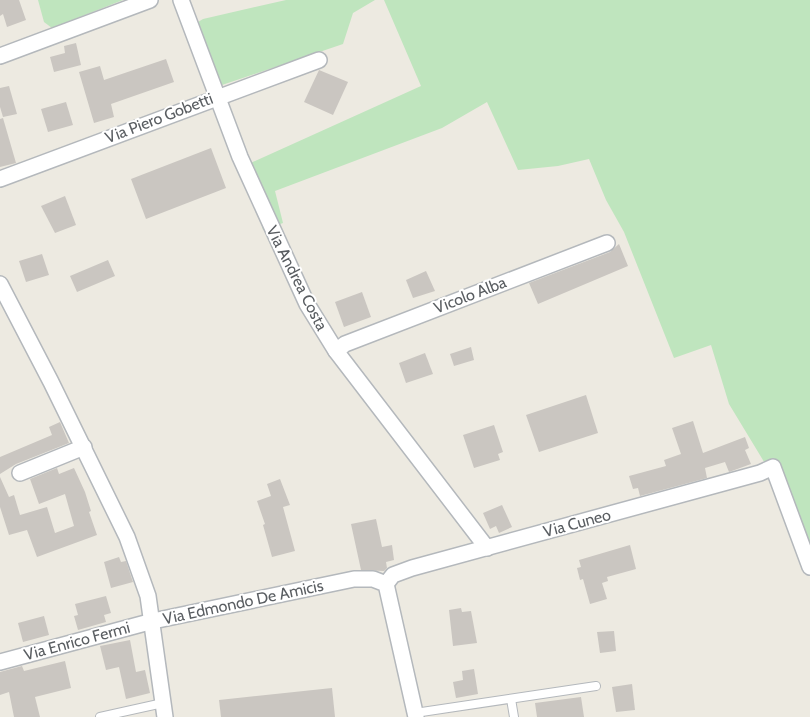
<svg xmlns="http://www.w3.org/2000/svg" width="810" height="717" font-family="Cabin,sans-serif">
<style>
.green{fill:#bfe5be}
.building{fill:#cac6c1}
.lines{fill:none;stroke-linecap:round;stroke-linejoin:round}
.service-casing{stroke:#b4b8bc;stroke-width:10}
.minor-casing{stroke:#b4b8bc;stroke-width:18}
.service{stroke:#fff;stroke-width:8}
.minor{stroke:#fff;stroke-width:15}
.labels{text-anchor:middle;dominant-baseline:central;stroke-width:4;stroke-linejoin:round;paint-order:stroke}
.street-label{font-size:16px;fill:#5a5e62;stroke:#fff}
</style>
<rect width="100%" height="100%" fill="#edeae1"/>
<g class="green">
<path d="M38,0H123L52,28L44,22Z"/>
<path d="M286,0H375L353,13L343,44L222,85L193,25L203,19Z"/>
<path d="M384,0H810V547L772,475L729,404L711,345L674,358L624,232L606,200L589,159L558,166L518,170L487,102L442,128L275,191L283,223L263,230L246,165L421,86Z"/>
</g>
<g class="building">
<path d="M0,0H19L26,20L7,27L3,14L0,16Z"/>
<path d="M76,43L81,65L54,72L50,57L65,53L64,46Z"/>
<path d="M166,59L174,82L111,104L114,117L94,123L79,72L100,66L104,80Z"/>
<path d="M319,70L348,82L333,115L304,102Z"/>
<path d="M9,86L17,114L3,117L0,107V88Z"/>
<path d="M66,102L73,125L48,132L41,109Z"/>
<path d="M3,118L16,163L0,167V119Z"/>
<path d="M211,148L226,188L146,219L131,179Z"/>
<path d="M65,196L76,225L55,233L41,206Z"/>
<path d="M619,244L628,266L538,304L529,283L610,252Z"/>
<path d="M42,254L49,275L26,282L19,261Z"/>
<path d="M108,260L115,276L77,292L70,276Z"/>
<path d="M426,271L435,291L413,298L406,280Z"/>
<path d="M362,292L371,317L344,327L335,302Z"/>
<path d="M471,347L474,360L454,366L450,354Z"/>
<path d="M425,353L433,374L406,383L399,363Z"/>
<path d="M586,395L598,433L539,452L526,415Z"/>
<path d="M693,421L703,453L745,437L749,448L745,450L751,464L729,472L725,462L705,468L707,478L640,496L638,488L633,489L629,476L666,466L664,460L681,454L672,428Z"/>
<path d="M60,422L69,443L16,464L0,474V457L52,435L49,427Z"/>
<path d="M494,425L503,452L498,454L500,460L474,468L463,435Z"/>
<path d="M57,468L59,474L74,468L85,492L91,511L89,512L97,535L37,557L27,530L9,535L0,507V477L9,497L14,495L20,515L47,507L55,533L74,526L65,494L39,504L30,479Z"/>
<path d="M280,479L290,505L283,507L295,551L272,557L263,525L265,524L257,501L271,496L267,484Z"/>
<path d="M502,505L512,527L499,533L496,526L490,529L483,513Z"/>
<path d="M376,519L382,547L392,545L394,560L386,562L387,568L384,571L361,570L351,524Z"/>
<path d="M630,545L636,569L607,577L608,581L602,583L607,599L590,604L583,579L580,580L577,568L581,567L579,560Z"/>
<path d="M119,557L121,562L126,561L133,582L111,588L104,562Z"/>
<path d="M106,596L111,613L104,615L106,622L78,630L74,616L78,615L75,604Z"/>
<path d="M461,608L462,612L471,611L477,643L453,646L449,610Z"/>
<path d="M44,616L49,635L23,642L18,623Z"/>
<path d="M614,631L616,651L600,653L597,632Z"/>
<path d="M130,640L136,672L145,670L150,693L126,699L119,667L106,670L100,646Z"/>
<path d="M65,661L71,688L35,697L40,717H14L9,692L0,695V672L22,666L24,671Z"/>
<path d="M474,669L478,694L456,698L453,682L463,680L462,671Z"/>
<path d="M632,684L635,710L616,712L612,687Z"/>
<path d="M332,688L335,717H221L219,700Z"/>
<path d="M581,697L584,717H537L535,703Z"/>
</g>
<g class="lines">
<defs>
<g id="service">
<path d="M511,699L514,717"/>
<path d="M415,713L596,686"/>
<path d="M100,717L163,703"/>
</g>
<g id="minor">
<path d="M181,0L240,157L307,304L336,351L487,548"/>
<path d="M0,56L150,0"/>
<path d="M0,179L319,60"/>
<path d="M0,284L51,382L127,537L148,596L165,717"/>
<path d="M336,351L345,344L607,243"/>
<path d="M20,473L84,447"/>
<path d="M386,584L393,575L412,568L760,473L773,467L810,567"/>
<path d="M0,662L153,621L354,579H373L386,584L416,717"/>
</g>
</defs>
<use href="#service" class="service-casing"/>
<use href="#minor" class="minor-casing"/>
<use href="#service" class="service"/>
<use href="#minor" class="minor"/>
</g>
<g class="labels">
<g class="street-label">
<text transform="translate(159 118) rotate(-21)">Via Piero Gobetti</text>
<text transform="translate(297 278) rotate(63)">Via Andrea Costa</text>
<text transform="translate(470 295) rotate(-21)">Vicolo Alba</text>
<text transform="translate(577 523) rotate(-15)">Via Cuneo</text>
<text transform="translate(243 602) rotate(-12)">Via Edmondo De Amicis</text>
<text transform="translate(77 641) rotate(-15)">Via Enrico Fermi</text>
</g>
</g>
</svg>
